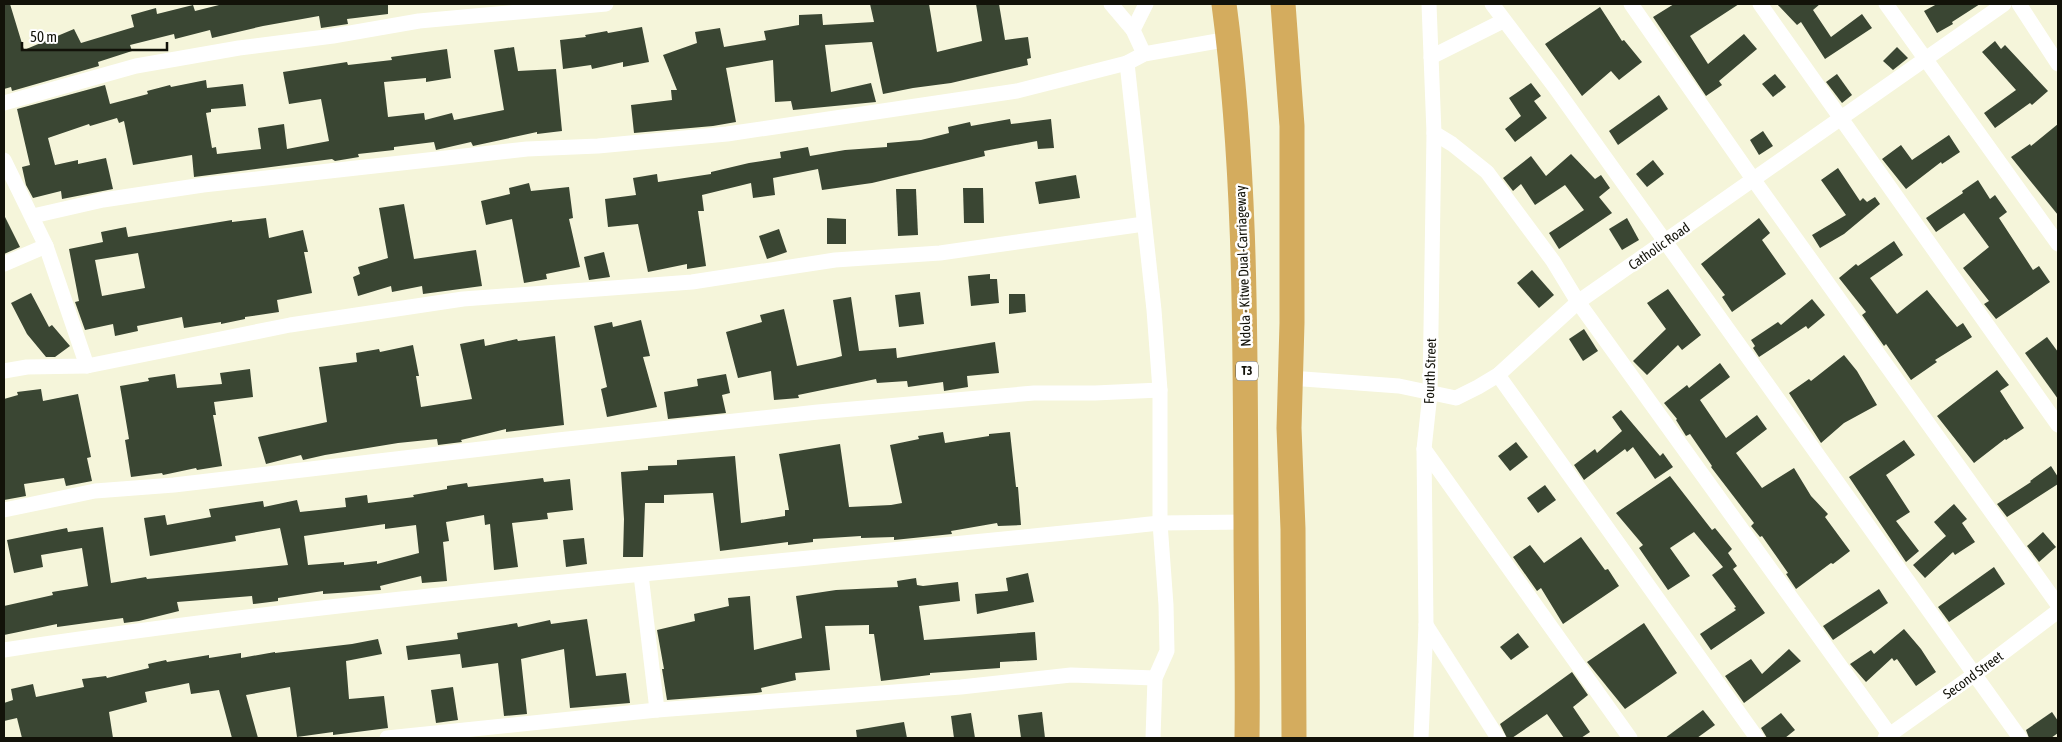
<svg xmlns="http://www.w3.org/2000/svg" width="2062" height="742" font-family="'Asap Condensed',sans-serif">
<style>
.building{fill:#3a4633;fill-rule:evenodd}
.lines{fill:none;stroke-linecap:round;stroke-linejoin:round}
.minor{stroke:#fff;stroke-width:15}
.trunk{stroke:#d4ac5e;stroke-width:25}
.labels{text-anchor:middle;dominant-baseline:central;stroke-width:5;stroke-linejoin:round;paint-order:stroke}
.shield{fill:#fff;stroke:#595953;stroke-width:1}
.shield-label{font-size:12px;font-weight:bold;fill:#121209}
.street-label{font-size:14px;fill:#121209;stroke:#fff}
</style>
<rect width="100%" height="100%" fill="#f5f5da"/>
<g class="building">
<path d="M4,4H10L24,50L74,29L81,43L134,27L131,15L156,8L157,14L193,5L195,11L223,4H388V14L347,19L348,24L321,28L319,16L263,26L212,38L210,30L175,39L174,34L130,45L132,51L98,62L99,66L12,91L11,87L4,89Z"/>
<path d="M870,4H929L937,52L982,41L976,4H999L1005,40L1028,37L1031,58L1027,59L1028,65L951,83L913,88L883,94L872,42L825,45L831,92L871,83L876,102L793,110L791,101L775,102L773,60L726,68L736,122L713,126L634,133L631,105L672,100L671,90H677L663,55L697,43L695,32L720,28L724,47L766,40L764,31L799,25V15L822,14L823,25L874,22Z"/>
<path d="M1674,4H1739L1690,36L1708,64L1744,34L1757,49L1719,81L1722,85L1706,96L1653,17Z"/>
<path d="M1777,4H1820L1813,10L1831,37L1862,14L1872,28L1825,59L1801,22L1797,25Z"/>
<path d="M1937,4H1980L1952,22L1953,24L1937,33L1924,11Z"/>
<path d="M1600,7L1622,41L1624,40L1642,62L1619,80L1611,71L1582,96L1545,44Z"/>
<path d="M642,27L649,62L623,67V62L592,69L591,65L563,69L560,40L586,37L585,35L607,31L608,33Z"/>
<path d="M1995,41L2001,49L2005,45L2048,91L2032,105L2030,103L1995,128L1984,113L2016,90L1982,52Z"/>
<path d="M514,47L518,71L556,69L562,131L537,134V132L473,146L471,142L436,150L434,142L394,147V150L358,154L359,157L335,161L332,159L194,177L192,155L133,165L124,121L119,123L117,118L90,126L89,124L48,138L55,165L78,160V164L106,158L113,189L62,199L61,191L33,198L26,185L22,167L30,165L17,109L105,85L110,104L148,94L147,91L170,85L171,87L206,80L207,88L243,84L246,106L211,109V112L206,113L212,148L216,147L217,154L261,149L258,128L284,124L287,149L329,141L321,99L289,104L283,72L347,62L348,65L392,60L391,57L447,49L451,78L426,82V78L384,82L388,117L424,113L425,120L452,113L454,120L504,110L494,50Z"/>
<path d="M1897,47L1908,58L1893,70L1883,61Z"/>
<path d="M1775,74L1786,87L1773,97L1762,84Z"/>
<path d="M1837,74L1852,95L1842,103L1826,82Z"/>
<path d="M1531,83L1541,96L1534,101L1547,118L1515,142L1505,129L1521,116L1509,98Z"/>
<path d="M1659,95L1668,109L1618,145L1609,131Z"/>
<path d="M1010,119L1011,124L1051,119L1054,148L1038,149L1037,141L984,151L985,156L872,183L822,190L818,169L773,178L775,195L753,198L751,183L702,195L704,211H698L706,266L687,269V264L648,272L638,224L608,227L605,199L636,195L633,178L657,174L658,182L711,174V172L749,163L781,158L780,152L808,147L810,156L845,150L887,147V143L921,140L949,133L948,127L970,122L971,126Z"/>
<path d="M2058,124V215L2011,157L2030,144L2031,146Z"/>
<path d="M1763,131L1773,146L1759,155L1750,140Z"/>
<path d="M1949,135L1960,152L1942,164L1941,162L1906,189L1882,159L1901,145L1912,160Z"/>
<path d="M1571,154L1595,179L1601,175L1610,188L1599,197L1612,213L1559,249L1549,233L1584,210L1565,185L1535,205L1521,184L1513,191L1503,178L1531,156L1546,176Z"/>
<path d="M1653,160L1664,174L1647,187L1636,174Z"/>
<path d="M1838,168L1860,201L1863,198L1867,202L1875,197L1880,204L1844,234L1820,248L1812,235L1846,215L1821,180Z"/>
<path d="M1076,175L1080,198L1039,204L1035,182Z"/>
<path d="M1978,180L1990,199L1995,195L2007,212L1999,218L2033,270L2039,266L2050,282L1996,319L1984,304L1989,301L1963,268L1989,247L1964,213L1936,232L1926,218L1963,193L1962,191Z"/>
<path d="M529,183L531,191L569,187L573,218L569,219L580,267L546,274L547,279L524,283L512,219L486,225L481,201L510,194L509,188Z"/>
<path d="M963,188H983L984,223H964Z"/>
<path d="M896,189H916L918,235L898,236Z"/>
<path d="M404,204L414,259L476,250L482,286L423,294L422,286L392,292L391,286L358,296L353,277L360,274L358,267L388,258L379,208Z"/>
<path d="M4,215L20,247L4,254Z"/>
<path d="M266,218L269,238L303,230L308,252H304L312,293L277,300L279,312L245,317V319L221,324V322L184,328L182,317L137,326L138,331L115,336L113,324L85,330L75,302L79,301L69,249L103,242L101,232L126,227L128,237L232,220V222ZM138,253L145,288L102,296L95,260Z"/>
<path d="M827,218L846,219V244H827Z"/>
<path d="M1627,218L1639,240L1622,250L1609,229Z"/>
<path d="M1759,218L1770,233L1762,240L1786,274L1732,312L1722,297L1725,295L1701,264Z"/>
<path d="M779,229L787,252L767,259L759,236Z"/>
<path d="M1894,241L1903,255L1870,278L1897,314L1927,290L1957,327L1963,323L1972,337L1935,360L1937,362L1911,380L1886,344L1884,346L1862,315L1866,312L1839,278L1856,264L1858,266Z"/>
<path d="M604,252L610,277L589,280L584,257Z"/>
<path d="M1532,270L1554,295L1539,308L1517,283Z"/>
<path d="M990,274V279H997L999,303L971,306L968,276Z"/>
<path d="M1668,289L1701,335L1682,350L1678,345L1647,375L1633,361L1666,329L1647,303Z"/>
<path d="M920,292L924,324L899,327L895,295Z"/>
<path d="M31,293L49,327L52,325L70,346L55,357H46L27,334L11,303Z"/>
<path d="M1009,294H1025L1026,312L1009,314Z"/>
<path d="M851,297L859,351L896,348L897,358L995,342L999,373L967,376L968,387L944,391L943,382L908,387L907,381L877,383L876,379L798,395L799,398L774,400L771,371L738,378L726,332L762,322L760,315L784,309L797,366L835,358L842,356L833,300Z"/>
<path d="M1812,299L1825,315L1808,329L1806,326L1759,357L1753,348L1755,346L1751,340L1778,322L1781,325Z"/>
<path d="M641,320L650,356L643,357L657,407L607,417L601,389L607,387L594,326L612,322L613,327Z"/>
<path d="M1584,329L1598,351L1583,361L1569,339Z"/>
<path d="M555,336L564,425L506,432V429L461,440L462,442L438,445L437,439L398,443L325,455L303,460L301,455L266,464L258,437L327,422L319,367L357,362L356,353L379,349L380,352L413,345L419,376H416L421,407L472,399L460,344L484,339L485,346L517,339L518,341Z"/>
<path d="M2047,337L2058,352V399L2025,353Z"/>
<path d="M1844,355L1857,371L1877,405L1844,423L1821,443L1789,393L1809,379L1811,381Z"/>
<path d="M1720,363L1730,377L1700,400L1726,438L1757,415L1767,429L1736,453L1762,488L1794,468L1811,496L1828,514L1825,517L1850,551L1833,564L1831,563L1796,589L1786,574L1788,573L1762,536L1760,537L1751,526L1754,523L1711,467L1712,466L1690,434L1686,436L1676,420L1677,419L1664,403L1687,385L1689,388Z"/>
<path d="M250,369L253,397L214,402L216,415H213L222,466L197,470L196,468L163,475L162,473L131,477L125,440L129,439L120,386L149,381L148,378L175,374L177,388L222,384L220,373Z"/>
<path d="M1997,370L2009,385L2000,391L2024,428L2006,440L2005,439L1974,463L1937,416Z"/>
<path d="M726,374L730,393L722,395L726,413L668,419L664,392L698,386L697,379Z"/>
<path d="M41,389L43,401L78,394L91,457L87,458L92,481L66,486L64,478L24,484L26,496L4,500V399L18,395L17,392Z"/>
<path d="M1621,410L1660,456L1663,453L1673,467L1655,479L1633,447L1627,452L1625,449L1584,480L1574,465L1595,449L1597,453L1622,431L1612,417Z"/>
<path d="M943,432L945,443L989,436V434L1010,432L1016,487H1018L1021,525L998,526L997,523L951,531L952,534L894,540V537L861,538V536L813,539V542L788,545V542L720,551L713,493L664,495V503H645L643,557H623L624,519L621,472L648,470V466L677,465V460L735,456L741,523L785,516V510H789L779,454L840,444L849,507L891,505L902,503L890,445L919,439L918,436Z"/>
<path d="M1904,440L1915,455L1886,475L1910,512L1896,521L1919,551L1906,562L1849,477Z"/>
<path d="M1516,442L1528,457L1510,471L1498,456Z"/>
<path d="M2051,466L2058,477V484L2007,517L1997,504L2031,482L2030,481Z"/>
<path d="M1670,476L1712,530L1715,528L1732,549L1728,553L1737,566L1733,569L1765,613L1711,650L1700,634L1736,610L1734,608L1736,607L1712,575L1723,567L1694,532L1670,548L1690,576L1668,590L1639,548L1643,545L1616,513Z"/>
<path d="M543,478L544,482L570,479L573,510L547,513L548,519L512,523L518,567L494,570L490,524L485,525L484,515L446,522L449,541L443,542L447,581L422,583L421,576L380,586L381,590L323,594V591L278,598V601L253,604L252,596L177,602L179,611L139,621L124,623L123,618L57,627V624L4,635V606L53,595L52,592L88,586L82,548L41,555L43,567L14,573L7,540L67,528L68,532L103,527L111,583L146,577L147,579L288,565L280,528L235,536L236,541L150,556L144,518L165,515L167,525L211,517L209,509L263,501L264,507L297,500L300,512L346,507L345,498L367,495L368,503L414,497L413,495L447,489V486L467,483L468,487ZM385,524V529L416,525L419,553L377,564V561L344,565V562L308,565L304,536Z"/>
<path d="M1545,485L1556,500L1538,513L1527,498Z"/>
<path d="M1954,504L1967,519L1962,523L1975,542L1955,555L1953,552L1925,578L1913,565L1946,536L1934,522Z"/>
<path d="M2043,532L2056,547L2039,562L2027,546Z"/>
<path d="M1581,537L1605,570L1608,569L1619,586L1563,624L1541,588L1537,591L1513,557L1530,545L1544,563Z"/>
<path d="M584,538L587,564L566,567L563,540Z"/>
<path d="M1994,567L2005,584L1949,622L1938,607Z"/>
<path d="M1028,573L1034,602L977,614L975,594L1008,591L1006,578Z"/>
<path d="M916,578L917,585L923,586L958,582L960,601L919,606L924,640L1035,632L1037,660L1000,662V668L930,673V675L881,681L874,634H869V625L825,626L830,670L795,673L796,680L761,688L762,692L756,693L667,700L662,669H664L657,630L695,621L694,614L729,606L728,598L750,596L754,650L802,638L796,596L836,590L898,587L897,581Z"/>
<path d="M1879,589L1888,603L1833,640L1823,626Z"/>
<path d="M587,619L596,676L626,673L630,703L570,708L564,649L521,659L527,714L504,716L498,663L462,668L460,654L408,660L406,646L458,639L457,633L517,623L518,627L550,620L551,624Z"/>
<path d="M1644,623L1677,673L1625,709L1587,662Z"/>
<path d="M1904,629L1921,649L1936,672L1916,686L1897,659L1894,661L1892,658L1866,682L1850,664L1871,650L1874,654Z"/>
<path d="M1518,633L1529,647L1511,660L1500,647Z"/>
<path d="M378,639L382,654L346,661L349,699L384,696L388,728L333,735V732L297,737L290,687L246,695L258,738H232L219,690L191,694L189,683L145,692L147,702L109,712L113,738H22L17,718L4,721V703L13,700L11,689L33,684L36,697L84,687L82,679L106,676L107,678L149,668L148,664L166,660L167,662L209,655V658L241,653V658L275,652V653L352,644Z"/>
<path d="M1789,649L1801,661L1744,703L1725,676L1751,659L1762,674Z"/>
<path d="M1572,672L1588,695L1573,707L1590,732L1581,738H1564L1547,714L1512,738H1507L1500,724Z"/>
<path d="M453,687L458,720L436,723L431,690Z"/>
<path d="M1703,710L1715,725L1697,738H1665Z"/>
<path d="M1042,712L1045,738H1021L1018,715Z"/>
<path d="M2052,712L2058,721V733L2051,738H2029L2026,730Z"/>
<path d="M971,713L975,738H954L951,716Z"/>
<path d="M1781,713L1795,730L1785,738H1767L1761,728Z"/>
<path d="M904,722L907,738H857L856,730Z"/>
</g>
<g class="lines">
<g class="minor">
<path d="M1111,4L1133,30L1144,54"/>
<path d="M1492,4L1554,86L2020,738"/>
<path d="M1631,4L1753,179L2058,605"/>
<path d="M1760,4L2058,425"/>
<path d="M1886,4L2058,244"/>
<path d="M2019,4L2058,64"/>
<path d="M1133,30L1146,4"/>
<path d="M1431,57L1503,21"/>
<path d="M1127,63L1154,310L1160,390V523L1166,605L1167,651L1155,678L1153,738"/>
<path d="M4,103L136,66L239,48L333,36L419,21L606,4"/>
<path d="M1434,133L1452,144L1487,172L1553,261L1578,302L1892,738"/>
<path d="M4,160L46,246L87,366"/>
<path d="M33,216L103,200L203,185L527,149L598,146L727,134L1017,91L1127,63L1144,54L1229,39"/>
<path d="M4,264L46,246"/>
<path d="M4,371L27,367L87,366L290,325L463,299L692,282L835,260L940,253L1144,224"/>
<path d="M1498,375L1757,738"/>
<path d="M1290,378L1399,386L1456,398L1478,387L1498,375L1578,302L2004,4"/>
<path d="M1424,449L1630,738"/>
<path d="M4,510L95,491L174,485L558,440L818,412L1034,393H1095L1160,390"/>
<path d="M641,575L657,710"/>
<path d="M1426,625L1498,738"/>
<path d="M4,650C387,592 775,564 1160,523L1246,522"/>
<path d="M387,738L657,710L961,687L1071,675L1155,678"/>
<path d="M1421,738L1426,625L1424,449L1430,394L1434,133L1429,4"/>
<path d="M1885,738L1975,674L2058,611"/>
</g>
<g class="trunk">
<path d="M1224,4C1247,176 1245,350 1246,523C1246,595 1248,667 1247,738"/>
<path d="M1283,4L1292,126V323L1289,428L1293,529L1294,738"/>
</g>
</g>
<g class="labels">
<rect class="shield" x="1236" y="361.5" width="22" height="19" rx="4"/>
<g class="shield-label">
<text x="1247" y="371">T3</text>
</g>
<g class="street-label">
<text transform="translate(1659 246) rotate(-35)">Catholic Road</text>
<text transform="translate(1243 266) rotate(-92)">Ndola - Kitwe Dual-Carriageway</text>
<text transform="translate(1430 371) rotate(-88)">Fourth Street</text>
<text transform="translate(1973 675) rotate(-36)">Second Street</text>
</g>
</g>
<rect width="2062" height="742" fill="none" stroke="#121209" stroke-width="10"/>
<path d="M22 42v8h145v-8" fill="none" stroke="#121209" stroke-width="2.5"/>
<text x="30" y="42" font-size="15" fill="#121209" stroke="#ffffff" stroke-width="4" paint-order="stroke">50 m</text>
</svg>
